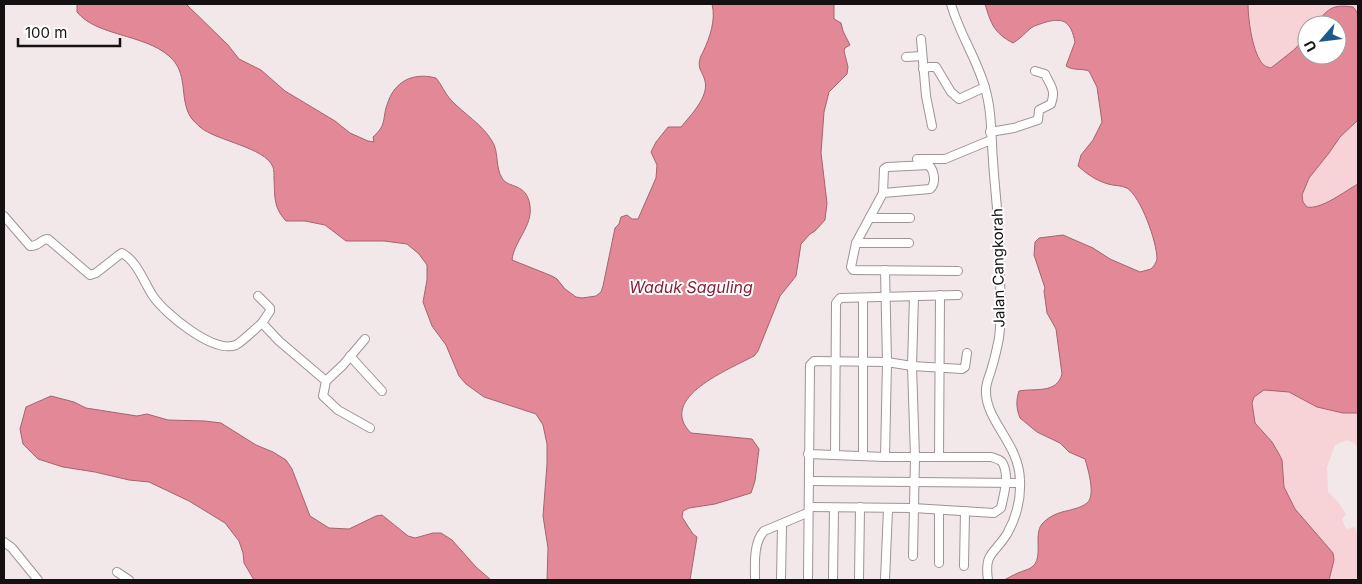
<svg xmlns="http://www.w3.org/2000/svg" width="1362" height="584" font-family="Inter,sans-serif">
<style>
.green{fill:#f7d2d6}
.water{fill:#e28896;stroke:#a4646e}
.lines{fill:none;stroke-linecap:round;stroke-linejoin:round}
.minor-casing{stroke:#9e9495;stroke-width:10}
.minor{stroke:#fff;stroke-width:8}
.labels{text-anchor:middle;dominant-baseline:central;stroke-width:4;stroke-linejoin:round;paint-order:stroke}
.street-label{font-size:15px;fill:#151112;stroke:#fff}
.water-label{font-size:16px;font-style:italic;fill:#891f3a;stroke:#fff}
</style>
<rect width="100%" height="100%" fill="#f2e8e9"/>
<g class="green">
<path d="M1248,4H1358V18L1357,12L1328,9L1315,25H1307V35L1295,49L1271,68C1267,67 1264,66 1261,62C1252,49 1248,19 1248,4Z"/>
<path d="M1358,120V184C1345,191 1321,210 1307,207L1303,202L1302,195L1309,178L1329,153L1340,137Z"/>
<path d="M1264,390L1289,392L1317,407L1343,413H1357L1358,448L1355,444L1347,440L1335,445L1327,467L1328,492L1338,502L1346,514L1342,519L1346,529L1355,527L1358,536V580H1329L1333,553L1295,509L1284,487L1282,460L1279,454L1272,442L1255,423L1252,403L1254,397Z"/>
</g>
<g class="water">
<path d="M77,4H186L228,45L239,59L261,70L285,91L335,121L350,133L368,141L374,142L373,137C376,134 379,131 381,128C385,121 384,112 387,105C394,81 413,72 436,78C442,85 445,94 451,100C464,114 482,124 492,141C499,151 495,167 502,178C508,189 527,182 530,206C533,226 514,241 512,260L552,276L557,279L565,289L576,297L582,298L596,296L601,292L603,286L615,228L619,224L621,217L627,215L632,219H638L656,178L657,165L651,152L656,142L668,127H681C690,116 709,97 705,81C703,72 697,69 700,59C700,57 702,54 703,52C710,37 716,20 712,4H834V19L841,23L843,31L850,45L845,48L844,51L848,67L847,74L829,92L824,112L821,153L827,203L825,220L815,231L810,234L801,244L796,276L780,296L758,351L754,356C730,369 656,398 691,433L752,439L759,449L755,481L751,493L715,504L689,508L683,511L682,517L693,534L697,537L690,580H547L548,548L543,516L547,464V444L543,425L536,414L484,397L466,384L459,376L446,345L432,326L423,302L427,280V265L419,254L407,244L384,241H346L325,225L305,221H286C273,207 275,196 274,178C274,175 274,170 273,167C265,147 216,141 200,127C197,124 192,120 190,116C179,97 189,73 169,56C144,34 96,36 77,12Z"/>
<path d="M985,4H1248C1248,19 1252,49 1261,62C1264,66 1267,67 1271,68L1295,49L1307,35V55H1337V25H1315C1328,9 1331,4 1353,7L1357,12L1358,18V120L1340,137L1329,153L1309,178L1302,195L1303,202L1307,207C1321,210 1345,191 1358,184V413H1343L1317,407L1289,392L1264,390L1254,397L1252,403L1255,423L1272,442L1279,454L1282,460L1284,487L1295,509L1333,553L1334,560L1329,580H1004C1008,578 1013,575 1018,573C1022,571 1028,570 1032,567C1044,558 1033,535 1042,524C1047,518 1055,514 1062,512C1070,510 1081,508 1087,503C1096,496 1088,469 1085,459L1069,452L1060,443L1037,432L1020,418C1016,408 1016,400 1019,391C1035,388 1057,394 1062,374L1056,329L1047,313L1044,291L1045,288L1034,255L1035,242L1039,238L1063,235L1093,248L1110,259L1140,272L1151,269C1154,266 1156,263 1157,259C1157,242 1141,197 1127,188C1121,185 1114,186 1108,184C1095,180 1087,174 1078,166L1081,155L1093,140L1102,122L1097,87L1089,71C1081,68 1073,71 1066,66L1075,42C1071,23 1065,17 1046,22C1041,24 1035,25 1031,28C1025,33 1020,39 1013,43C994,33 991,24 985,4Z"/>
<path d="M51,396L74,402L86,408L137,416L147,414L168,420L205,421L221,423L256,445L273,452L286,460L292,469L310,516L329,528L349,529L376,516L382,515L408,536L415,538L433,533H441L452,540L476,567L491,580H254L244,563L243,553L239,541L225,523L189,501L149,482L129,480L95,472L63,467L38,459L23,444L20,429L26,407Z"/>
</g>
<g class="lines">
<defs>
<g id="minor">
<path d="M951,4C959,33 977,59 985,88C992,111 991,136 993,160C995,196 1001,233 1000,269C1000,292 1002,316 999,338C997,348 995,358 992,367C990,376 985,383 986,393C987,422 1019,444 1020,480C1021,498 1016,518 1007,534C994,555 984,552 988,580"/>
<path d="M921,39L926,96L932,126"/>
<path d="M906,57L922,56"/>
<path d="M923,69L929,67H936L951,92L959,99L985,87"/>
<path d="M990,132L1014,128L1038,120L1039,110L1051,104C1056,90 1051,87 1045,74L1035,71"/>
<path d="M917,159H945L991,140"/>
<path d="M4,216L30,246C38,247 41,239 48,239L90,275L96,273L119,255L122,253C138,262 144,283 153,296C165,314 214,354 236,345C243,341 255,329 262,323"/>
<path d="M870,218H910"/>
<path d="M856,243L883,193L930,189C937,183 934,171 929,165L887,167L884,169L883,193"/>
<path d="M909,243H856L851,267L853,270L958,271"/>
<path d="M258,296L270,308V311L262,323L279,341L326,381"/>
<path d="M365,339L343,365L326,381L323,396L338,410L370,428"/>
<path d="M350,356L382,391"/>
<path d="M808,454L885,457H991C994,458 999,459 1002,462C1010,475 1004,494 1001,508L994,513L913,508L809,507"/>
<path d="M835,455L836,303L840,298L958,295"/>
<path d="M863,456V298"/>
<path d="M885,457L887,362L885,270"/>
<path d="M939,457L940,295"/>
<path d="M809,481L1020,483"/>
<path d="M4,542L12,548L38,580"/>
<path d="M913,556L915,457L912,366L914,296"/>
<path d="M939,563V510"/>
<path d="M964,566L965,511"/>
<path d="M117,572L129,580"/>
<path d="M755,580C755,565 753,543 764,531L807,513"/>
<path d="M781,580L782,524"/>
<path d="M808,580L810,365L814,361L887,362L912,366L962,369L965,367L967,353"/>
<path d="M833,580L834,508"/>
<path d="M859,580L860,507"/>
<path d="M885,580L888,509"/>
</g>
</defs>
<use href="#minor" class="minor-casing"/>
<use href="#minor" class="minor"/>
</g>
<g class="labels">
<g class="street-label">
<text transform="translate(998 268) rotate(-91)">Jalan Cangkorah</text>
</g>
<g class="water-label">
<text x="691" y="287">Waduk Saguling</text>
</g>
</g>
<rect width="1362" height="584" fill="none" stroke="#151112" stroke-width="10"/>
<g transform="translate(1322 40) rotate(242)"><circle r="24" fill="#ffffff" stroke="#a1a0a0"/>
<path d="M0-4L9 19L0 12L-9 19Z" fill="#1d588f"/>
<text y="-8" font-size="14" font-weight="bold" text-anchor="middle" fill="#151112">U</text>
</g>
<path d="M18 38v8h102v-8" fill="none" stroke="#151112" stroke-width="2.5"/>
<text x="25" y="38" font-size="15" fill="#151112" stroke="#ffffff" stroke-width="4" paint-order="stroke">100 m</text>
</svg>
